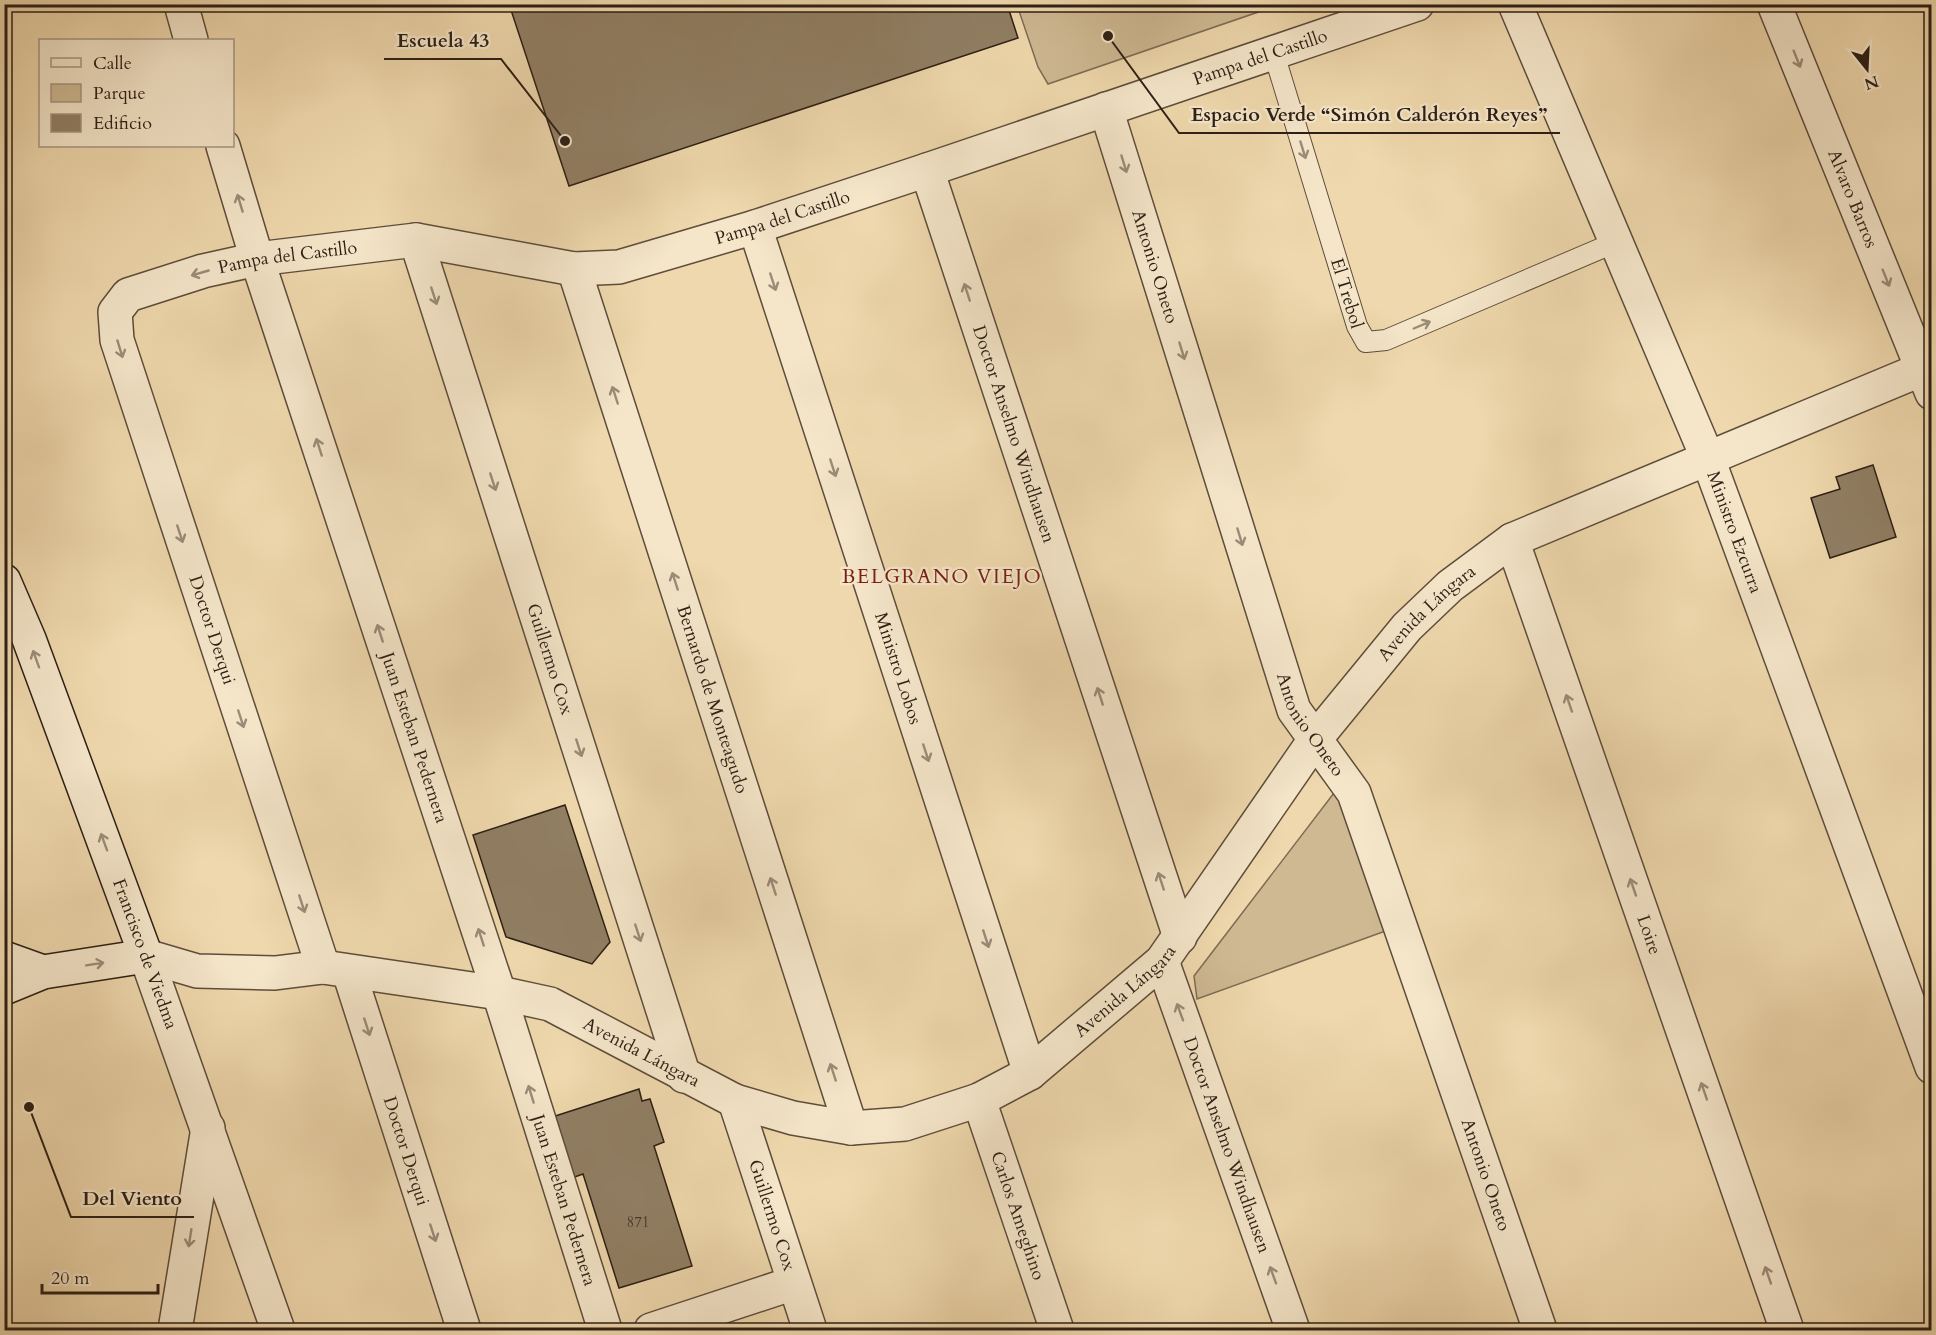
<svg xmlns="http://www.w3.org/2000/svg" width="1936" height="1335" font-family="Cardo,serif">
<style>
.green{fill:#ceb993;stroke:#7d6c54;stroke-width:1.5}
.building{fill:#917f64;stroke:#2c1f15;stroke-width:1.5}
.lines{fill:none;stroke-linecap:round;stroke-linejoin:round}
.service-casing{stroke:#5d4d3b;stroke-width:22}
.minor-casing{stroke:#5d4d3b;stroke-width:36}
.tertiary-casing{stroke:#5d4d3b;stroke-width:36}
.secondary-casing{stroke:#2c1f15;stroke-width:36}
.service{stroke:#f5e6ca;stroke-width:20}
.minor{stroke:#f5e6ca;stroke-width:33}
.tertiary{stroke:#f5e6ca;stroke-width:33}
.secondary{stroke:#f5e6ca;stroke-width:33}
.oneway{stroke:#9b8c79}
.labels{text-anchor:middle;dominant-baseline:central;stroke-width:4.5;stroke-linejoin:round;paint-order:stroke}
.number-label{font-size:15px;fill:#453729}
.street-label{font-size:18px;fill:#2c1f15;stroke:#f5e6ca}
.neighbourhood-label{font-size:20px;letter-spacing:1.5px;fill:#7a1f14;stroke:#f5e6ca}
.leader{fill:none;stroke:#2c1f15;stroke-width:2}
.callout-dot{fill:#2c1f15;stroke:#f5e6ca;stroke-width:2}
.callout-label{font-size:20px;text-anchor:middle;font-weight:bold;fill:#2c1f15;stroke:#f5e6ca;stroke-width:4.5;stroke-linejoin:round;paint-order:stroke}
</style>
<rect width="100%" height="100%" fill="#efd8ad"/>
<filter id="stains"><feTurbulence type="fractalNoise" baseFrequency=".00333" numOctaves="4"/><feColorMatrix values="0 0 0 0 .2 0 0 0 0 .09 0 0 0 0 .02 0 0 0 .5 -.17"/></filter>
<radialGradient id="worn" r=".72"><stop offset=".6" stop-color="#630" stop-opacity="0"/><stop offset="1" stop-color="#630" stop-opacity=".3"/></radialGradient>
<g class="green">
<path d="M1017,5V4L1279,5L1048,84L1038,67Z"/>
<path d="M1337,789L1391,929L1197,999L1194,976Z"/>
</g>
<g class="building">
<path d="M509,4H1007L1018,38L569,186Z"/>
<path d="M1873,465L1896,537L1830,558L1811,498L1840,489L1836,477Z"/>
<path d="M565,805L610,942L592,964L506,937L473,835Z"/>
<path d="M639,1089L642,1101L650,1099L664,1142L654,1146L692,1266L619,1288L583,1174L569,1179L549,1118Z"/>
</g>
<g class="lines">
<defs>
<g id="service">
<path id="s1" d="M1274,54L1357,326L1366,342L1386,340L1616,242"/>
</g>
<g id="minor">
<path d="M181,4L191,40"/>
<path id="s2" d="M1515,4L1708,459L1932,1067"/>
<path id="s3" d="M1106,109L1294,710L1354,793L1540,1330"/>
<path id="s4" d="M223,146L257,259L499,993L605,1330"/>
<path id="s5" d="M927,170L1180,937"/>
<path id="s6" d="M755,227L1030,1073"/>
<path id="s7" d="M416,240L684,1076"/>
<path id="s8" d="M574,269L851,1128"/>
<path id="s9" d="M1512,540L1787,1330"/>
<path id="s10" d="M1162,961L1293,1330"/>
<path id="s11" d="M323,967L117,340L115,312L128,295L203,271L257,259L416,240L574,269L619,267L755,227L927,170L1417,4"/>
<path id="s12" d="M349,972L464,1330"/>
<path id="s13" d="M979,1100L1057,1330"/>
<path id="s14" d="M735,1101L810,1330"/>
<path d="M175,1330L208,1128"/>
<path d="M651,1330L794,1283"/>
</g>
<g id="tertiary">
<path id="s15" d="M1774,4L1932,393"/>
<path id="s16" d="M146,956L197,971L275,973L323,967L499,993L550,1004L735,1101L793,1118L851,1128L905,1124L979,1100L1030,1073L1162,961L1316,738L1407,627L1450,586L1512,540L1932,365"/>
<path d="M146,956L278,1330"/>
</g>
<g id="secondary">
<path d="M4,581L29,639L146,956L43,972L4,988"/>
<path d="M4,958L43,972"/>
</g>
</defs>
<use href="#service" class="service-casing"/>
<use href="#minor" class="minor-casing"/>
<use href="#tertiary" class="tertiary-casing"/>
<use href="#secondary" class="secondary-casing"/>
<use href="#service" class="service"/>
<use href="#minor" class="minor"/>
<use href="#tertiary" class="tertiary"/>
<use href="#secondary" class="secondary"/>
</g>
<defs><path id="oneway-shaft" d="M-6 0H5M1.5-3L5.5 0L1.5 3" fill="none" stroke-width="1.6" stroke-linecap="round" stroke-linejoin="round" transform="scale(1.5)"/></defs>
<g class="oneway">
<use href="#oneway-shaft" transform="translate(1797 59) rotate(68)"/>
<use href="#oneway-shaft" transform="translate(1303 150) rotate(73)"/>
<use href="#oneway-shaft" transform="translate(1124 164) rotate(73)"/>
<use href="#oneway-shaft" transform="translate(240 203) rotate(-107)"/>
<use href="#oneway-shaft" transform="translate(200 273) rotate(164)"/>
<use href="#oneway-shaft" transform="translate(1886 278) rotate(68)"/>
<use href="#oneway-shaft" transform="translate(773 282) rotate(72)"/>
<use href="#oneway-shaft" transform="translate(967 292) rotate(-108)"/>
<use href="#oneway-shaft" transform="translate(434 296) rotate(72)"/>
<use href="#oneway-shaft" transform="translate(1422 325) rotate(-23)"/>
<use href="#oneway-shaft" transform="translate(120 349) rotate(73)"/>
<use href="#oneway-shaft" transform="translate(1182 351) rotate(73)"/>
<use href="#oneway-shaft" transform="translate(615 395) rotate(-108)"/>
<use href="#oneway-shaft" transform="translate(319 447) rotate(-108)"/>
<use href="#oneway-shaft" transform="translate(833 468) rotate(72)"/>
<use href="#oneway-shaft" transform="translate(493 482) rotate(72)"/>
<use href="#oneway-shaft" transform="translate(180 534) rotate(72)"/>
<use href="#oneway-shaft" transform="translate(1240 537) rotate(73)"/>
<use href="#oneway-shaft" transform="translate(675 581) rotate(-108)"/>
<use href="#oneway-shaft" transform="translate(380 633) rotate(-108)"/>
<use href="#oneway-shaft" transform="translate(36 659) rotate(-110)"/>
<use href="#oneway-shaft" transform="translate(1100 696) rotate(-108)"/>
<use href="#oneway-shaft" transform="translate(1569 703) rotate(-109)"/>
<use href="#oneway-shaft" transform="translate(241 719) rotate(72)"/>
<use href="#oneway-shaft" transform="translate(579 748) rotate(72)"/>
<use href="#oneway-shaft" transform="translate(926 753) rotate(72)"/>
<use href="#oneway-shaft" transform="translate(104 842) rotate(-110)"/>
<use href="#oneway-shaft" transform="translate(1161 881) rotate(-108)"/>
<use href="#oneway-shaft" transform="translate(773 886) rotate(-108)"/>
<use href="#oneway-shaft" transform="translate(1633 887) rotate(-109)"/>
<use href="#oneway-shaft" transform="translate(302 904) rotate(72)"/>
<use href="#oneway-shaft" transform="translate(638 933) rotate(72)"/>
<use href="#oneway-shaft" transform="translate(481 937) rotate(-108)"/>
<use href="#oneway-shaft" transform="translate(986 939) rotate(72)"/>
<use href="#oneway-shaft" transform="translate(95 964) rotate(-9)"/>
<use href="#oneway-shaft" transform="translate(1180 1012) rotate(-110)"/>
<use href="#oneway-shaft" transform="translate(367 1027) rotate(72)"/>
<use href="#oneway-shaft" transform="translate(833 1072) rotate(-108)"/>
<use href="#oneway-shaft" transform="translate(1704 1091) rotate(-109)"/>
<use href="#oneway-shaft" transform="translate(531 1094) rotate(-107)"/>
<use href="#oneway-shaft" transform="translate(433 1233) rotate(72)"/>
<use href="#oneway-shaft" transform="translate(190 1238) rotate(99)"/>
<use href="#oneway-shaft" transform="translate(1273 1275) rotate(-110)"/>
<use href="#oneway-shaft" transform="translate(1768 1275) rotate(-109)"/>
</g>
<g class="labels">
<g class="number-label">
<text x="638" y="1222">871</text>
</g>
<g class="street-label">
<text stroke="none"><textPath href="#s11" startOffset="1884">Pampa del Castillo</textPath></text>
<text stroke="none"><textPath href="#s15" startOffset="210">Alvaro Barros</textPath></text>
<text stroke="none"><textPath href="#s11" startOffset="1380">Pampa del Castillo</textPath></text>
<text stroke="none"><textPath href="#s11" startOffset="874">Pampa del Castillo</textPath></text>
<text stroke="none"><textPath href="#s3" startOffset="165">Antonio Oneto</textPath></text>
<text stroke="none"><textPath href="#s1" startOffset="250">El Trebol</textPath></text>
<text stroke="none"><textPath href="#s5" startOffset="278">Doctor Anselmo Windhausen</textPath></text>
<text stroke="none"><textPath href="#s2" startOffset="572">Ministro Ezcurra</textPath></text>
<text stroke="none"><textPath href="#s16" startOffset="1539">Avenida Lángara</textPath></text>
<text transform="translate(212 630) rotate(72)">Doctor Derqui</text>
<text stroke="none"><textPath href="#s7" startOffset="440">Guillermo Cox</textPath></text>
<text stroke="none"><textPath href="#s6" startOffset="464">Ministro Lobos</textPath></text>
<text stroke="none"><textPath href="#s8" startOffset="452">Bernardo de Monteagudo</textPath></text>
<text stroke="none"><textPath href="#s3" startOffset="650">Antonio Oneto</textPath></text>
<text stroke="none"><textPath href="#s4" startOffset="622">Juan Esteban Pedernera</textPath></text>
<text stroke="none"><textPath href="#s9" startOffset="418">Loire</textPath></text>
<text transform="translate(145 954) rotate(70)">Francisco de Viedma</text>
<text stroke="none"><textPath href="#s16" startOffset="1053">Avenida Lángara</textPath></text>
<text stroke="none"><textPath href="#s16" startOffset="513">Avenida Lángara</textPath></text>
<text stroke="none"><textPath href="#s10" startOffset="195">Doctor Anselmo Windhausen</textPath></text>
<text stroke="none"><textPath href="#s12" startOffset="188">Doctor Derqui</textPath></text>
<text stroke="none"><textPath href="#s3" startOffset="1136">Antonio Oneto</textPath></text>
<text stroke="none"><textPath href="#s4" startOffset="1108">Juan Esteban Pedernera</textPath></text>
<text stroke="none"><textPath href="#s13" startOffset="122">Carlos Ameghino</textPath></text>
<text stroke="none"><textPath href="#s14" startOffset="120">Guillermo Cox</textPath></text>
</g>
<g class="neighbourhood-label">
<text x="942" y="576">BELGRANO VIEJO</text>
</g>
</g>
<path class="leader" d="M565 141L501 59H384M1108 36L1179 133H1560M29 1107L71 1217H194"/>
<g class="callout-dot">
<circle cx="565" cy="141" r="6"/>
<circle cx="1108" cy="36" r="6"/>
<circle cx="29" cy="1107" r="6"/>
</g>
<g class="callout-label">
<text x="443" y="47">Escuela 43</text>
<text x="1369" y="121">Espacio Verde “Simón Calderón Reyes”</text>
<text x="132" y="1205">Del Viento</text>
</g>
<rect width="1936" height="1335" fill="none" stroke="#efd8ad" stroke-width="24"/>
<rect x="6" y="6" width="1924" height="1323" fill="none" stroke="#2c1f15" stroke-width="3"/>
<rect x="12" y="12" width="1912" height="1311" fill="none" stroke="#2c1f15" stroke-width="1.5"/>
<rect x="39" y="39" width="195" height="108" fill="#f5e6ca" stroke="#a59682" stroke-width="1.5"/>
<rect x="51" y="58" width="30" height="9" fill="#f5e6ca" stroke="#a59682" stroke-width="1.5"/>
<text x="93" y="69" font-size="18" fill="#2c1f15">Calle</text>
<rect x="51" y="84" width="30" height="18" fill="#ceb993" stroke="#a59682" stroke-width="1.5"/>
<text x="93" y="99" font-size="18" fill="#2c1f15">Parque</text>
<rect x="51" y="114" width="30" height="18" fill="#917f64" stroke="#a59682" stroke-width="1.5"/>
<text x="93" y="129" font-size="18" fill="#2c1f15">Edificio</text>
<g transform="translate(1867 69) rotate(162)" stroke="#f5e6ca" stroke-width="4.5" paint-order="stroke">
<path d="M0-4.5L10 22L0 15L-10 22Z" fill="#2c1f15"/>
<text y="-9" font-size="16" font-weight="bold" text-anchor="middle" fill="#2c1f15">N</text>
</g>
<path d="M42 1284v9h116v-9" fill="none" stroke="#2c1f15" stroke-width="3"/>
<text x="51" y="1284" font-size="18" fill="#2c1f15" stroke="#f5e6ca" stroke-width="4.5" paint-order="stroke">20 m</text>
<rect width="100%" height="100%" filter="url(#stains)"/>
<rect width="100%" height="100%" fill="url(#worn)"/>
</svg>
